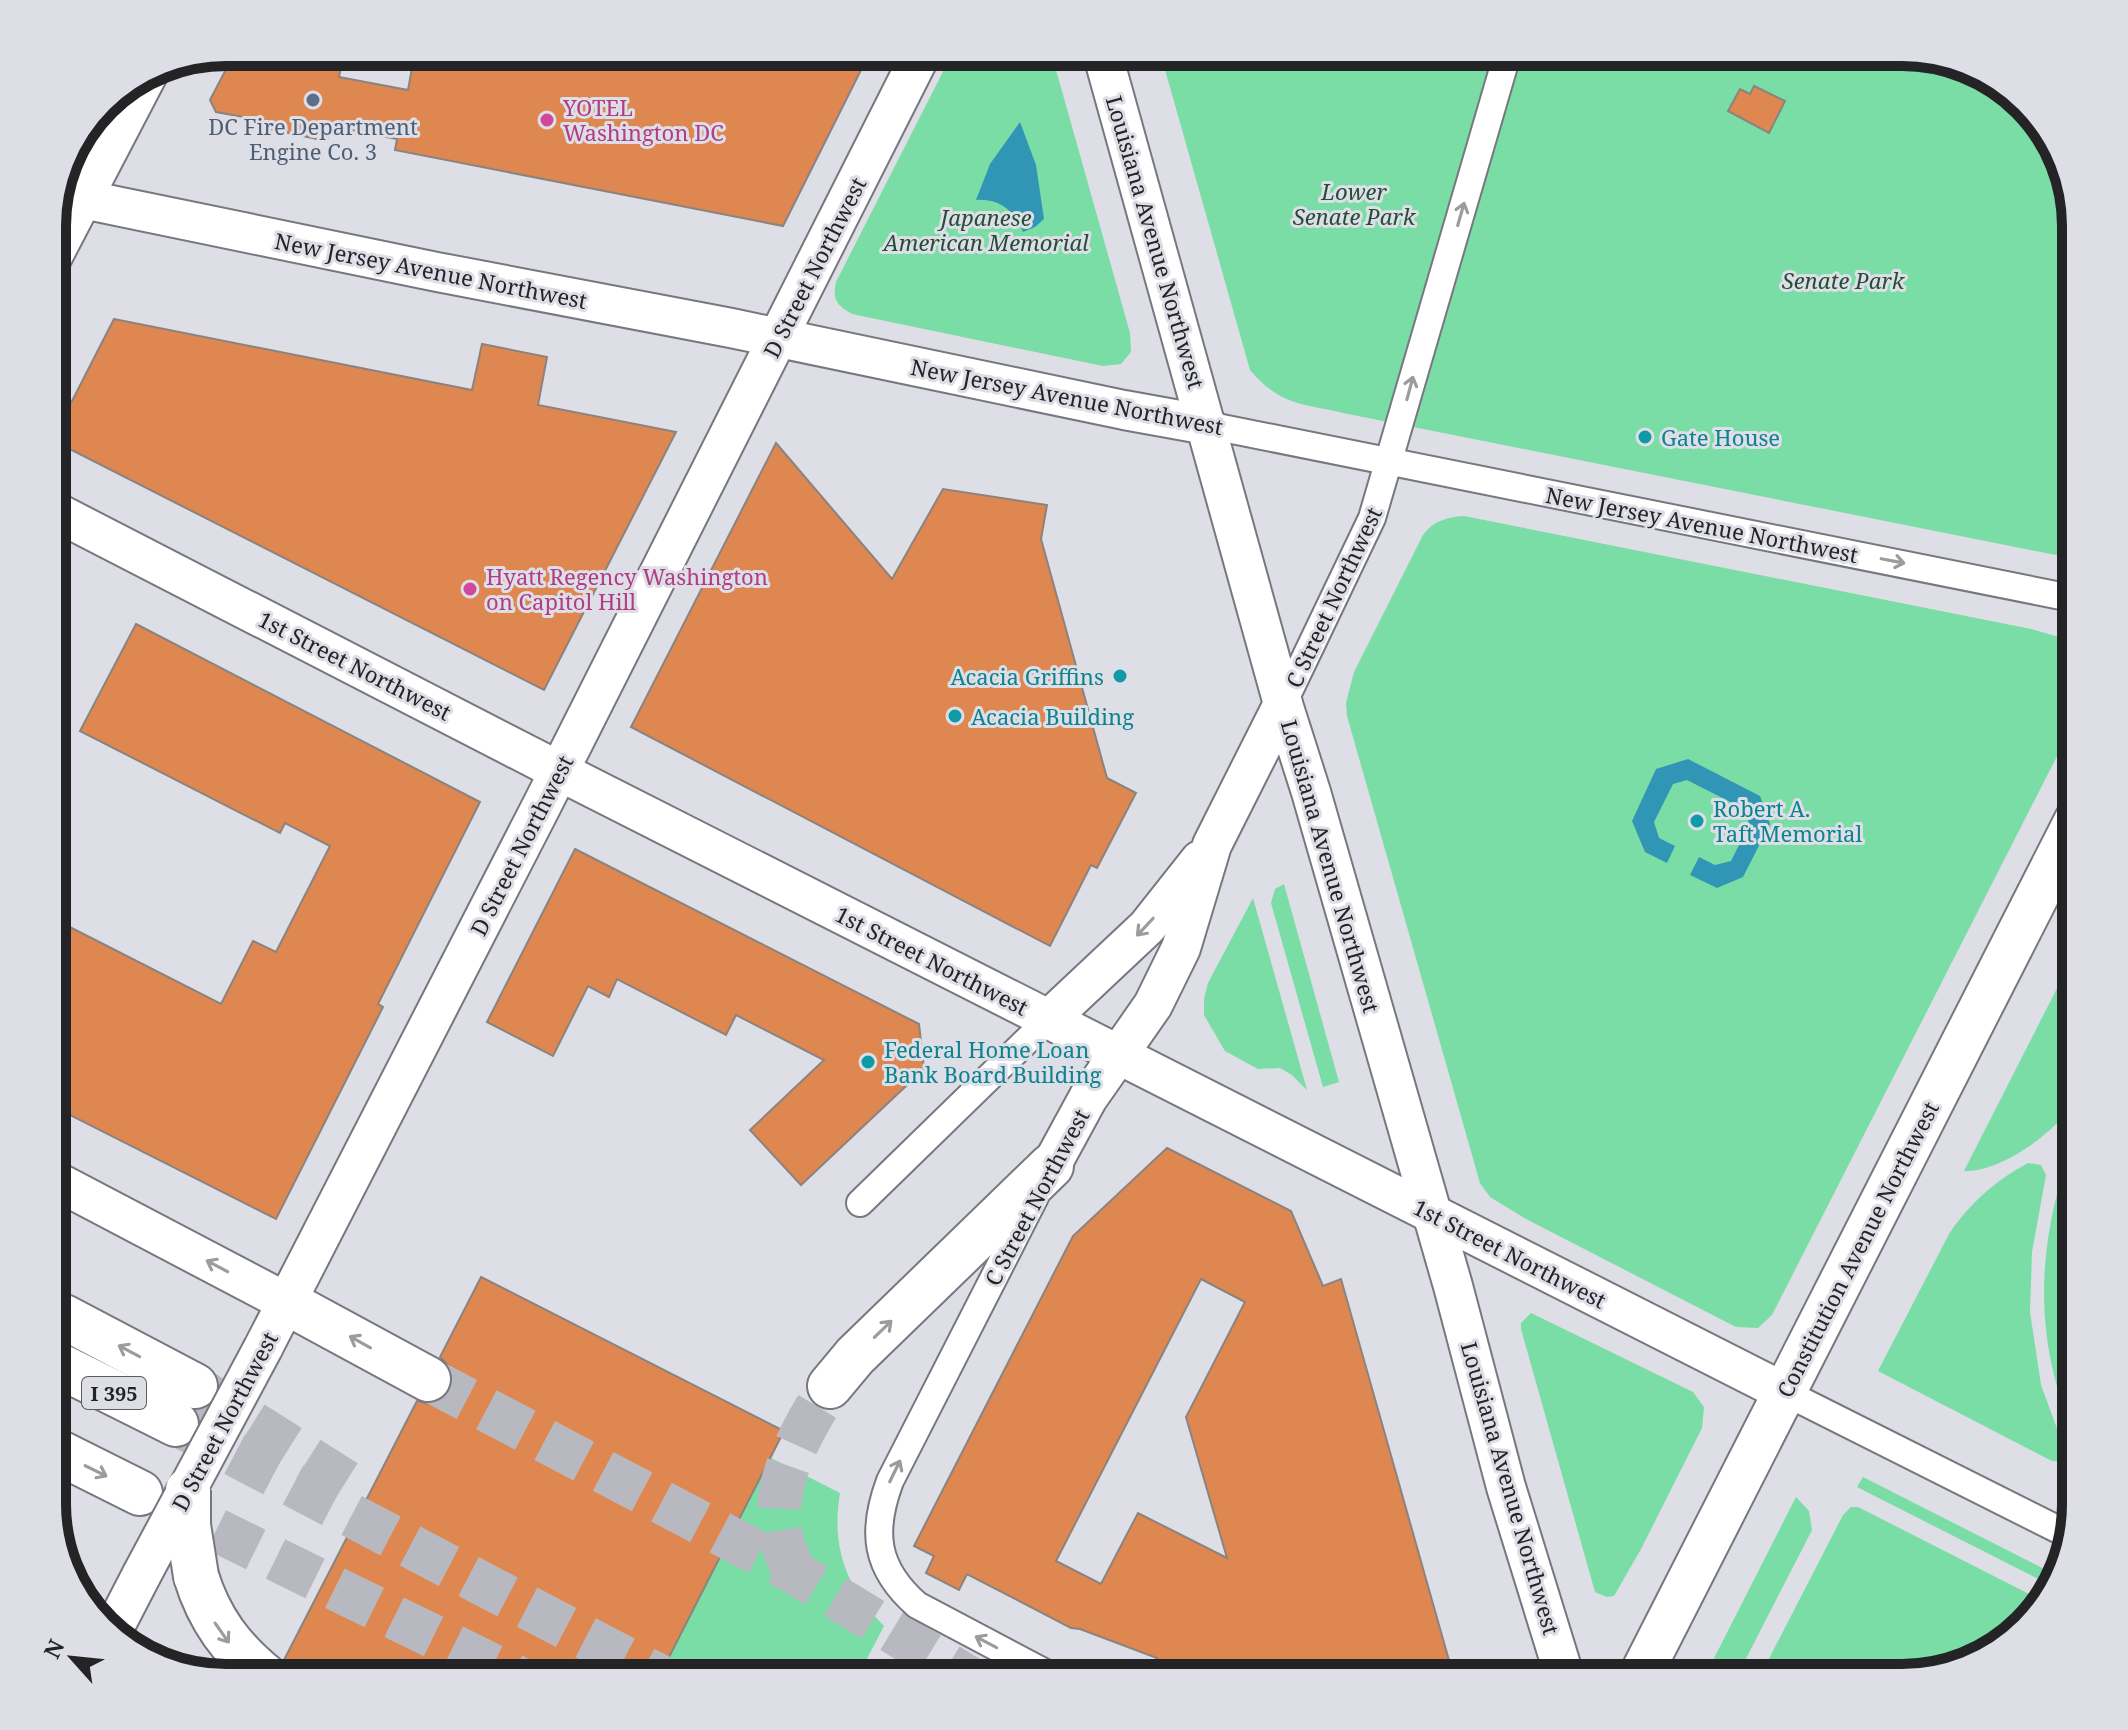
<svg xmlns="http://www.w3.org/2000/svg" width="2128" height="1730" font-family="'Noto Serif',serif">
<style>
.green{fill:#79dda5}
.water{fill:#3196b6}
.building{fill:#de8751;stroke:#8b837f;stroke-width:2;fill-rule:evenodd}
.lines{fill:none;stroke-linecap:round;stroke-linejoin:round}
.highway-tunnel{stroke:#b8b9c0;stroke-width:44;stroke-dasharray:44 22;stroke-linecap:butt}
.street-casing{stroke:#76777f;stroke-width:30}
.secondary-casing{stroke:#76777f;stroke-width:42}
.primary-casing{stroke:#76777f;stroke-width:46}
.highway-casing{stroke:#76777f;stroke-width:48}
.street{stroke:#fff;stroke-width:26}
.secondary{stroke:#fff;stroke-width:38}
.primary{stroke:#fff;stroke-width:42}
.highway{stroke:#fff;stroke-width:44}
.secondary-bridge-casing{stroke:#76777f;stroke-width:42;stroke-linecap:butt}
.highway-bridge-casing{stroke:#76777f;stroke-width:48;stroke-linecap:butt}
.secondary-bridge{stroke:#fff;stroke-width:38}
.highway-bridge{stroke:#fff;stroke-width:44}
.oneway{stroke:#9c9c9e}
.service-dot{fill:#5c6f8a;stroke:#dddee6;stroke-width:3}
.hotel-dot{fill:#d1479c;stroke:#dddee6;stroke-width:3}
.culture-dot{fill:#0f9aa8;stroke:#dddee6;stroke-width:3}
.labels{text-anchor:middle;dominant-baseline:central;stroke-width:6;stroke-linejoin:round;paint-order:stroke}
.shield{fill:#dddee6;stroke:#5c5c60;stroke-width:2}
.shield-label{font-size:20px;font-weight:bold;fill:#242427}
.hotel-label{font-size:22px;fill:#b23c85;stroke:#dddee6;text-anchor:start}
.service-label{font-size:22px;fill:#4e5e75;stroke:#dddee6}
.park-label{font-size:22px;font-style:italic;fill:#244e37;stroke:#dddee6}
.street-label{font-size:22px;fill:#242427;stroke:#dddee6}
.culture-label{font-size:22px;fill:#0d838f;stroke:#dddee6;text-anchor:start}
.rim{fill:none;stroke:#242427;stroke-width:10}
</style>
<rect width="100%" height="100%" fill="#dddee6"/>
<g class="green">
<path d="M953,52H1051L1130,333L1131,352L1121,364L1103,366L852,314C837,305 832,300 836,282Z"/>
<path d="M1160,52H1903L1968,65L2016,95L2058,149L2076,226V559L1343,413C1300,403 1281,406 1250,370Z"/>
<path d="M1464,516L2031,629L2076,642V719L1772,1315L1758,1328L1736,1327L1526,1219L1490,1197L1480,1183L1347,716L1346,703L1354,672L1423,535C1433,521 1447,517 1464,516Z"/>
<path d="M1284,884L1339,1082L1323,1087L1271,903L1275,889Z"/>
<path d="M1253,898L1307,1090L1292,1075L1280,1068L1258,1069L1225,1051L1204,1015V999L1208,983Z"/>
<path d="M2076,951V1102C2054,1132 2003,1172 1964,1171Z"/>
<path d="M2076,1138V1437C2031,1342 2036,1234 2076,1138Z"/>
<path d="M2028,1163L2041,1165L2046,1175L2032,1252L2030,1312L2041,1385L2063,1445L2064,1453L2060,1461H2052L1878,1371L1949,1234C1970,1203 1995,1181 2028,1163Z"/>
<path d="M1531,1313L1693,1392L1704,1407L1702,1428L1641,1549L1614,1596L1607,1597L1595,1592L1521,1329V1323Z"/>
<path d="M771,1458L840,1493C831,1547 846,1587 884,1626L857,1678H701L667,1661Z"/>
<path d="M1863,1477L2058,1576L2052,1586L1857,1487Z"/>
<path d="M1796,1497L1809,1511L1812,1530L1736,1678H1704Z"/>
<path d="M1851,1507H1858L2043,1601L2033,1618L1979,1660L1902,1678H1759L1843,1515Z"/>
</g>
<g class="water">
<path d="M1020,122L1036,165L1044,219L1035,227L1023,232C1015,211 999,198 976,200L990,164Z"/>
<path d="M1688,759L1760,796L1770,824L1743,877L1717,888L1690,875L1699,857L1715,865L1731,861L1749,825L1746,810L1687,780L1673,784L1654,822L1659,838L1675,846L1667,863L1645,852L1632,821L1656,769Z"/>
</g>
<g class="building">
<path d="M235,52H344L339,77L408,90L415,52H681L703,63L708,54L771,67L766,52H870L783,226L395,150L397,139L330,126L327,141L259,127L260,120L216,112L210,100Z"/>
<path d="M1754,86L1785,101L1769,133L1728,111L1740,89L1750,94Z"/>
<path d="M114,319L472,390L482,344L547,357L538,405L676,432L544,690L52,440Z"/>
<path d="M776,443L892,579L943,489L1047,505L1041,539L1107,778L1136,793L1097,868L1091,865L1050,946L631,727Z"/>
<path d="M136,624L480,802L378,1004L383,1007L276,1219L52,1106V918L221,1004L253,941L276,952L330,846L285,823L280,833L80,731Z"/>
<path d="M575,849L919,1024L924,1069L801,1185L750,1130L824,1060L736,1015L726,1035L617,979L609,997L588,986L553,1056L487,1022Z"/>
<path d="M1167,1148L1291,1211L1323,1286L1341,1279L1454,1678H1176L1153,1666L1157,1658L1080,1629L1071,1628L967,1574L959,1590L926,1573L934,1556L914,1546L1073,1236ZM1201,1279L1245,1302L1186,1417L1227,1558L1138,1513L1101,1584L1056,1561Z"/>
<path d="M481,1277L784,1431L667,1661L701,1678H291L290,1669L284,1660L417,1401L429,1404L440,1401L450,1390L453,1378L450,1367L440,1357Z"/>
</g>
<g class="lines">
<g class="highway-tunnel">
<path d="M428,1379L794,1572L969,1678"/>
<path d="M197,1388L362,1492"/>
<path d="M176,1424L663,1678"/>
<path d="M157,1501L518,1678"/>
<path d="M794,1572C788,1559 782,1545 780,1531C772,1481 804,1426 830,1386"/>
</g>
<defs>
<g id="street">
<path d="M1207,425L2076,599"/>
<path d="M1283,704L1372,518L1508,52"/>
<path d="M1035,1197L890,1481C871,1532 875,1568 917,1605L1055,1678"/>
<path d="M860,1203L1049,1019"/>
<path d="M1784,1392L2071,1536"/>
</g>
<g id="secondary">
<path d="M1102,52L1283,704L1311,792L1453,1286L1506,1487L1565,1678"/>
<path d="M58,194L437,272L731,328L1124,410L1207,425"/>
<path d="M52,258L149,72"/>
<path d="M52,510L559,771L1784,1392"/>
<path d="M1049,1019L1147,927L1200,860"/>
<path d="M1051,1166L1088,1098L1153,1005L1181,948L1212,845L1283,704"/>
<path d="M52,1179L286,1302"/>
<path d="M263,1348L542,805L922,52"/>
<path d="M111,1634L142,1574"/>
</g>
<path id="primary" d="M1639,1678L2076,820"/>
<g id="highway">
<path d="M286,1302L428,1379"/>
<path d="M64,1317L195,1386"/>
<path d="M52,1362L176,1424"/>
<path d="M830,1386L855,1356L1051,1166"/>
<path d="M52,1449L140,1493"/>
<path d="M196,1576C209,1619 232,1650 267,1678"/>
</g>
</defs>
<use href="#street" class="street-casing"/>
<use href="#secondary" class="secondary-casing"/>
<use href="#primary" class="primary-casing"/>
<use href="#highway" class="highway-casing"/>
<use href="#street" class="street"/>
<use href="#secondary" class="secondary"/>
<use href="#primary" class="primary"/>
<use href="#highway" class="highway"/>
<defs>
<path id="secondary-bridge" d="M142,1574L263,1348"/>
<path id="highway-bridge" d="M188,1490V1525L196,1576"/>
</defs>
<use href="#secondary-bridge" class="secondary-bridge-casing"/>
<use href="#highway-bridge" class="highway-bridge-casing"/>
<use href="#secondary-bridge" class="secondary-bridge"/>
<use href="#highway-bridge" class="highway-bridge"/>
</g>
<defs><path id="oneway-shaft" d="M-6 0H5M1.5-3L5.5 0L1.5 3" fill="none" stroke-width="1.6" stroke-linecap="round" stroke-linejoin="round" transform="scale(2)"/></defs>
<g class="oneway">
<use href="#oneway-shaft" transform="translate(1461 214) rotate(-74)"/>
<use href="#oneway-shaft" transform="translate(1410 388) rotate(-75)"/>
<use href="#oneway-shaft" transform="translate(1893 561) rotate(11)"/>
<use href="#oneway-shaft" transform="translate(1145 927) rotate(133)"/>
<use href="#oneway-shaft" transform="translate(217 1266) rotate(-152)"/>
<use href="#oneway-shaft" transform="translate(883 1329) rotate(-44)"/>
<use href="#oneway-shaft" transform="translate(360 1342) rotate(-151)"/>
<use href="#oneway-shaft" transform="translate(129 1351) rotate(-152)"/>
<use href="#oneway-shaft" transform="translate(96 1471) rotate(26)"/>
<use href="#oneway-shaft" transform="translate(895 1471) rotate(-64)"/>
<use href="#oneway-shaft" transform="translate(222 1633) rotate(55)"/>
<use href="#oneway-shaft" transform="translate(986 1642) rotate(-152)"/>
</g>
<circle class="service-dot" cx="313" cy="100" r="8"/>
<g class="hotel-dot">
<circle cx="547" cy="120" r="8"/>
<circle cx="470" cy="589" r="8"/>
</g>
<g class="culture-dot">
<circle cx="1645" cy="437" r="8"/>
<circle cx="1120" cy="676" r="8"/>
<circle cx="955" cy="716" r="8"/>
<circle cx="1697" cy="821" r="8"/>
<circle cx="868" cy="1062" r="8"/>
</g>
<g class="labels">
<rect class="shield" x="82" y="1377" width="64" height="32" rx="6"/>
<g class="shield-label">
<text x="114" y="1393">I 395</text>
</g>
<g class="hotel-label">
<text x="563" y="107">YOTEL<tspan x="563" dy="25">Washington DC</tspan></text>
<text x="486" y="576">Hyatt Regency Washington<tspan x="486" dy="25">on Capitol Hill</tspan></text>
</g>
<g class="service-label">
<text x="313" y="126">DC Fire Department<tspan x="313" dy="25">Engine Co. 3</tspan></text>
</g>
<g class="park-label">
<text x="1354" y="191">Lower<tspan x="1354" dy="25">Senate Park</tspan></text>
<text x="986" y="217">Japanese<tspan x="986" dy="25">American Memorial</tspan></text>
<text x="1843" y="280">Senate Park</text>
</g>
<g class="street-label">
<text transform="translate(1156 242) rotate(74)">Louisiana Avenue Northwest</text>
<text transform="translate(814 267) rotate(-63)">D Street Northwest</text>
<text transform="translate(431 270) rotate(11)">New Jersey Avenue Northwest</text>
<text transform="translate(1067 396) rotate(11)">New Jersey Avenue Northwest</text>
<text transform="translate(1702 524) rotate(11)">New Jersey Avenue Northwest</text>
<text transform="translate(1333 597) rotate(-65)">C Street Northwest</text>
<text transform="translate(355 665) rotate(27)">1st Street Northwest</text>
<text transform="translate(521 845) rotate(-63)">D Street Northwest</text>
<text transform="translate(1331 866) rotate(74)">Louisiana Avenue Northwest</text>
<text transform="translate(932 960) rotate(27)">1st Street Northwest</text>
<text transform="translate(1036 1197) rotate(-62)">C Street Northwest</text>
<text transform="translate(1857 1249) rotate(-63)">Constitution Avenue Northwest</text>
<text transform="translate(1510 1253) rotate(27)">1st Street Northwest</text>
<text transform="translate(224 1421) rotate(-62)">D Street Northwest</text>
<text transform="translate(1511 1488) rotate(74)">Louisiana Avenue Northwest</text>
</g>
<g class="culture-label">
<text x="1661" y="437">Gate House</text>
<text x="1104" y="676" text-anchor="end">Acacia Griffins</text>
<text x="971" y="716">Acacia Building</text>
<text x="1713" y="808">Robert A.<tspan x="1713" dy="25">Taft Memorial</tspan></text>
<text x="884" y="1049">Federal Home Loan<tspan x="884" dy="25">Bank Board Building</tspan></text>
</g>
</g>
<path d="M0 0H2128V1730H0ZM226 66H1902A160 160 0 0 1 2062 226V1504A160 160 0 0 1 1902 1664H226A160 160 0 0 1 66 1504V226A160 160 0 0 1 226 66Z" fill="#dddee6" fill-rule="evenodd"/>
<path class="rim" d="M226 66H1902A160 160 0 0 1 2062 226V1504A160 160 0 0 1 1902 1664H226A160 160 0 0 1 66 1504V226A160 160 0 0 1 226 66Z"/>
<g transform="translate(72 1658) rotate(297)" stroke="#dddee6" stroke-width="6" paint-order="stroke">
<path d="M0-6L14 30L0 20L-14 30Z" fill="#242427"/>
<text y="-12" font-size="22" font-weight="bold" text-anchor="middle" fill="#242427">N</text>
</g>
</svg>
